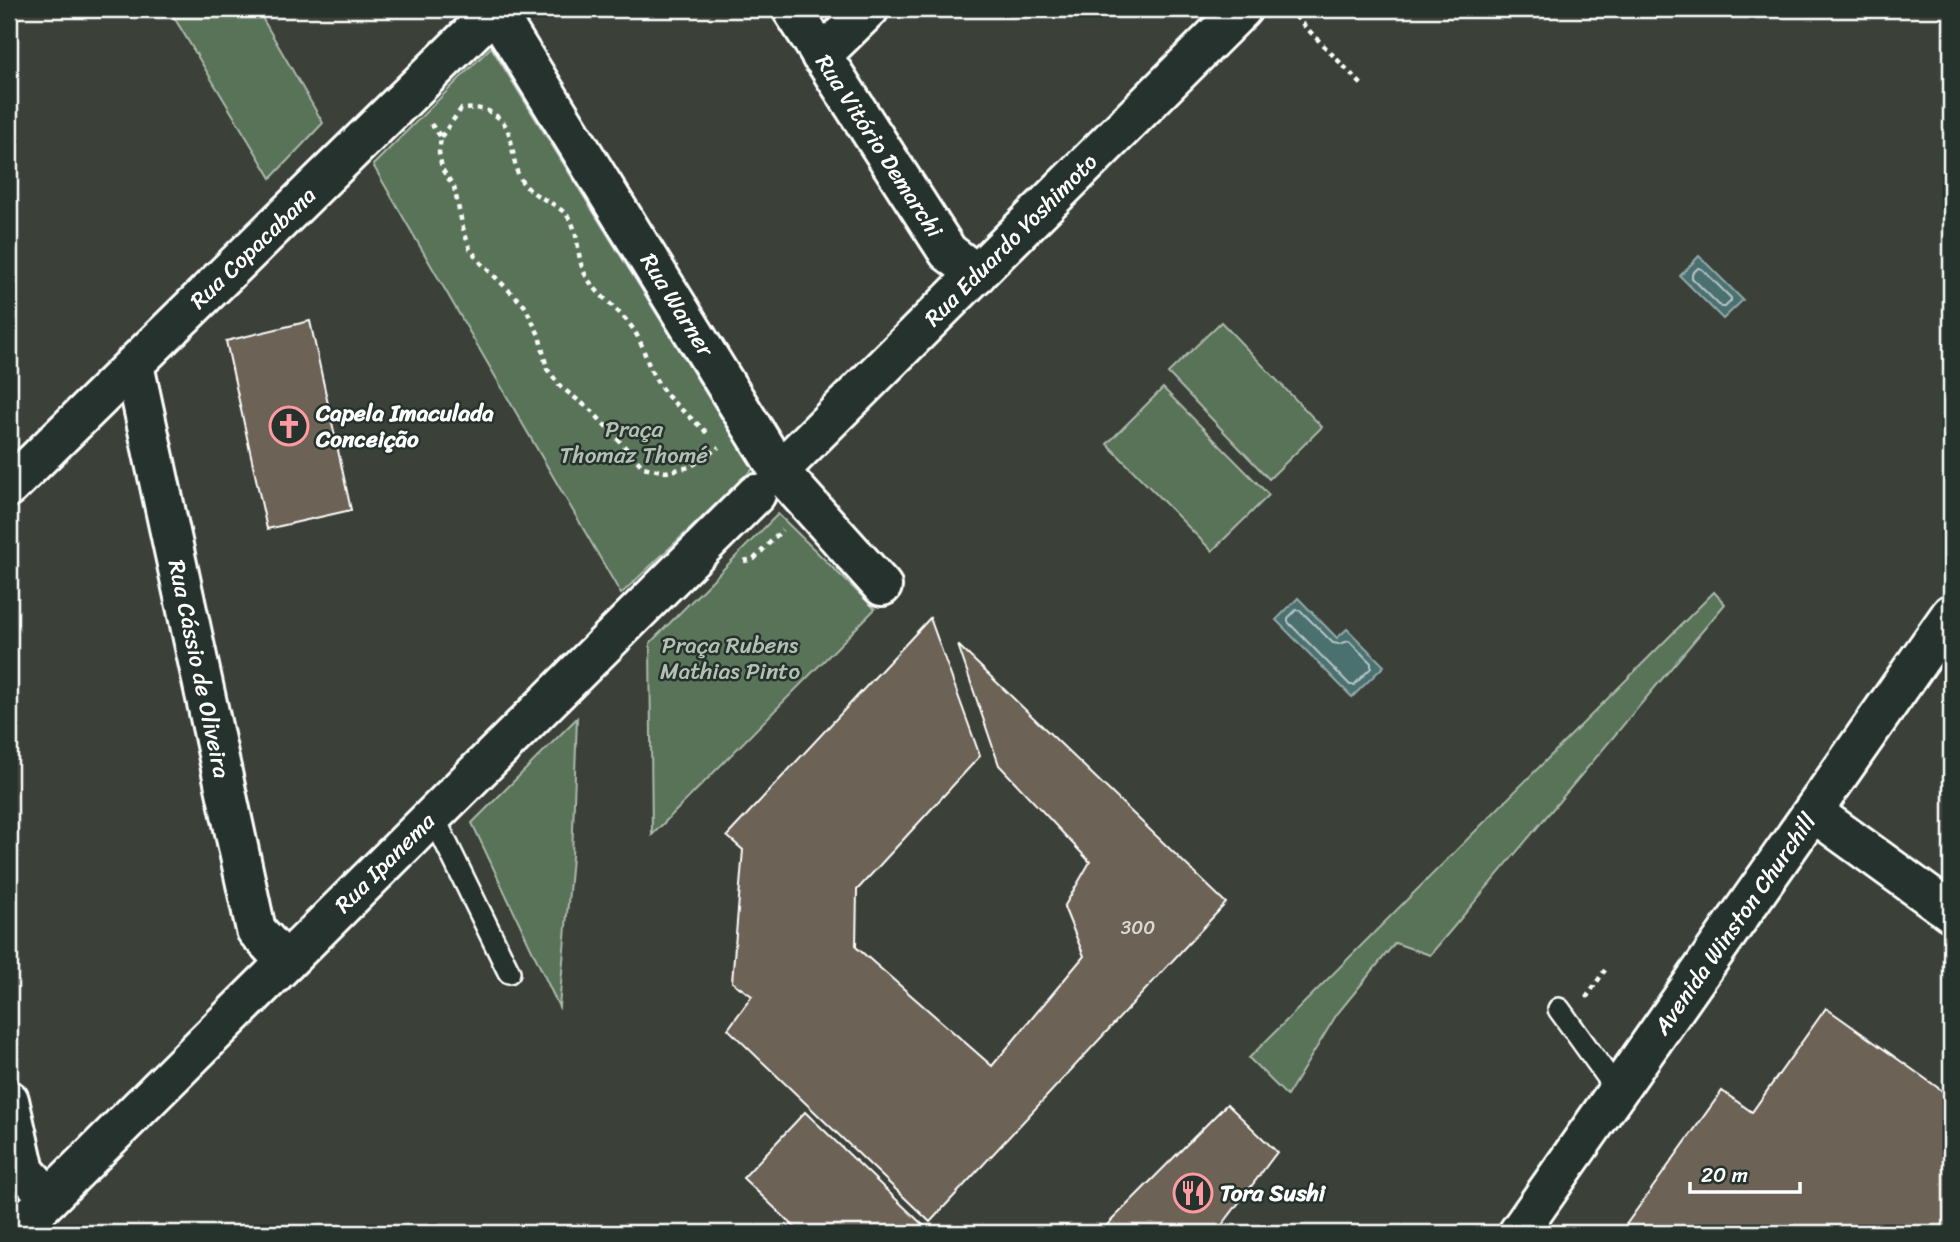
<svg xmlns="http://www.w3.org/2000/svg" width="1960" height="1242" font-family="Sriracha,sans-serif">
<style>
.green{fill:#587359;stroke:#acb9ac;stroke-width:2}
.water{fill:#4b7070;stroke:#93a9a9;stroke-width:2}
.lines{fill:none;stroke-linecap:round;stroke-linejoin:round}
.shore{stroke:#b7c6c6;stroke-width:2}
.building{fill:#6c6255;stroke:#fff;stroke-width:2}
.lane-casing{stroke:#fff;stroke-width:26}
.street-casing{stroke:#fff;stroke-width:44}
.secondary-casing{stroke:#fff;stroke-width:44}
.path{stroke:#fff;stroke-width:4.5;stroke-dasharray:5 5;stroke-linecap:butt}
.lane{stroke:#26332d;stroke-width:21}
.street{stroke:#26332d;stroke-width:38}
.secondary{stroke:#26332d;stroke-width:38}
.labels{text-anchor:middle;dominant-baseline:central;stroke-width:5;stroke-linejoin:round;paint-order:stroke}
.number-label{font-size:19px;fill:#dad8d4}
.street-label{font-size:23px;fill:#fff;stroke:#26332d}
.poi-label{font-size:23px;font-weight:bold;fill:#fff;stroke:#26332d;text-anchor:start}
.park-label{font-size:23px;fill:#b4c0b4;stroke:#26332d}
</style>
<rect width="100%" height="100%" fill="#3b4139"/>
<filter id="ink" filterUnits="userSpaceOnUse"><feTurbulence type="fractalNoise" baseFrequency=".0143" numOctaves="2"/><feDisplacementMap in="SourceGraphic" scale="14" xChannelSelector="R" yChannelSelector="G"/><feConvolveMatrix kernelMatrix="1 2 1 2 8 2 1 2 1" color-interpolation-filters="sRGB"/></filter>
<g filter="url(#ink)">
<g class="green">
<path d="M169,9H257L323,123L271,178Z"/>
<path d="M491,47L753,469L621,594L373,165Z"/>
<path d="M1221,322L1322,427L1269,479L1168,373Z"/>
<path d="M1163,388L1269,495L1212,551L1107,444Z"/>
<path d="M778,514L875,609L652,835L650,643Z"/>
<path d="M1714,592L1725,604L1430,955L1395,943L1337,1014L1287,1096L1249,1058Z"/>
<path d="M577,718L572,857L559,1007L472,823Z"/>
</g>
<g class="water">
<path d="M1699,256L1743,300L1723,319L1680,276Z"/>
<path d="M1298,598L1337,638L1347,629L1384,666L1352,697L1276,620Z"/>
</g>
<g class="lines">
<g class="shore">
<path d="M1698,268L1702,269L1731,298V301L1725,307H1721L1692,278V274Z"/>
<path d="M1296,610H1300L1333,643L1339,644L1349,641L1371,663V668L1354,685H1350L1288,622V618Z"/>
</g>
</g>
<g class="building">
<path d="M310,321L351,510L267,529L226,341Z"/>
<path d="M930,618L980,756L857,890L856,947L992,1066L1084,956L1064,907L1090,862L999,765L958,645L1226,903L930,1222L728,1029L752,996L732,982L743,850L727,836Z"/>
<path d="M1826,1008L1951,1097V1233H1620L1722,1091L1752,1112Z"/>
<path d="M1227,1104L1277,1152L1216,1233H1099Z"/>
<path d="M805,1112L924,1226L917,1233H801L743,1178Z"/>
</g>
<g class="lines">
<defs>
<g id="lane">
<path d="M433,816L509,972"/>
<path d="M1559,1009L1618,1091"/>
</g>
<g id="street">
<path d="M494,9L779,471L882,586"/>
<path d="M792,9L948,252L977,274"/>
<path d="M821,56L869,9"/>
<path d="M134,365L256,930L286,962"/>
<path d="M779,471L1242,9"/>
<path d="M9,487L496,9"/>
<path d="M1813,812L1951,912"/>
<path d="M9,1100L25,1171L49,1198"/>
<path d="M14,1233L756,494"/>
</g>
<path id="secondary" d="M1518,1233L1951,614"/>
</defs>
<use href="#lane" class="lane-casing"/>
<use href="#street" class="street-casing"/>
<use href="#secondary" class="secondary-casing"/>
<g class="path">
<path d="M1288,9L1364,87"/>
<path d="M431,124L441,137L439,152L442,169L454,187L463,228L470,249L482,264L524,305L539,335L547,369L561,387L592,411L643,467L666,472L690,467L719,447"/>
<path d="M441,137L461,109C478,108 486,107 500,119C517,134 509,165 523,183C535,199 558,202 569,218C580,234 576,257 585,274C596,295 617,307 631,326C643,342 644,356 653,374C666,401 690,415 710,436"/>
<path d="M744,561L754,559L782,530"/>
<path d="M1586,998L1605,970"/>
</g>
<use href="#lane" class="lane"/>
<use href="#street" class="street"/>
<use href="#secondary" class="secondary"/>
</g>
</g>
<defs>
<symbol id="church-ring" viewBox="-11 -11 22 22"><circle r="9.5" fill="#26332d" stroke="#ff9aa2" stroke-width="1.5"/><path d="M-1.2-6h2.4v3.5h3.3v2.4h-3.3V6h-2.4V-.1h-3.3v-2.4h3.3Z" fill="#ff9aa2"/></symbol>
<symbol id="restaurant-ring" viewBox="-11 -11 22 22"><circle r="9.5" fill="#26332d" stroke="#ff9aa2" stroke-width="1.5"/><path d="M-5-6h1v4h1v-4h1v4h1v-4h1v5L-1.5 .5V6h-2V.5L-5-1ZM5-6V6H3V1.5H1.5Q1.5-4 5-6Z" fill="#ff9aa2"/></symbol>
</defs>
<g fill-rule="evenodd">
<use href="#church-ring" x="267" y="404" width="44" height="44"/>
<use href="#restaurant-ring" x="1171" y="1171" width="44" height="44"/>
</g>
<g class="labels">
<g class="number-label">
<text x="1138" y="927">300</text>
</g>
<g class="street-label">
<text transform="translate(879 146) rotate(57)">Rua Vitório Demarchi</text>
<text transform="translate(1011 240) rotate(-45)">Rua Eduardo Yoshimoto</text>
<text transform="translate(253 248) rotate(-44)">Rua Copacabana</text>
<text transform="translate(677 305) rotate(58)">Rua Warner</text>
<text transform="translate(199 669) rotate(78)">Rua Cássio de Oliveira</text>
<text transform="translate(385 863) rotate(-45)">Rua Ipanema</text>
<text transform="translate(1735 924) rotate(-55)">Avenida Winston Churchill</text>
</g>
<g class="poi-label">
<text x="316" y="413">Capela Imaculada<tspan x="316" dy="26">Conceição</tspan></text>
<text x="1220" y="1193">Tora Sushi</text>
</g>
<g class="park-label">
<text x="634" y="429">Praça<tspan x="634" dy="26">Thomaz Thomé</tspan></text>
<text x="730" y="645">Praça Rubens<tspan x="730" dy="26">Mathias Pinto</tspan></text>
</g>
</g>
<rect width="1960" height="1242" fill="none" stroke="#26332d" stroke-width="35"/>
<rect x="18" y="18" width="1925" height="1207" fill="none" stroke="#fff" stroke-width="2.5" filter="url(#ink)"/>
<path d="M1690 1182v10h110v-10" fill="none" stroke="#ffffff" stroke-width="3.5"/>
<text x="1701" y="1182" font-size="21" fill="#ffffff" stroke="#26332d" stroke-width="5" paint-order="stroke">20 m</text>
</svg>
